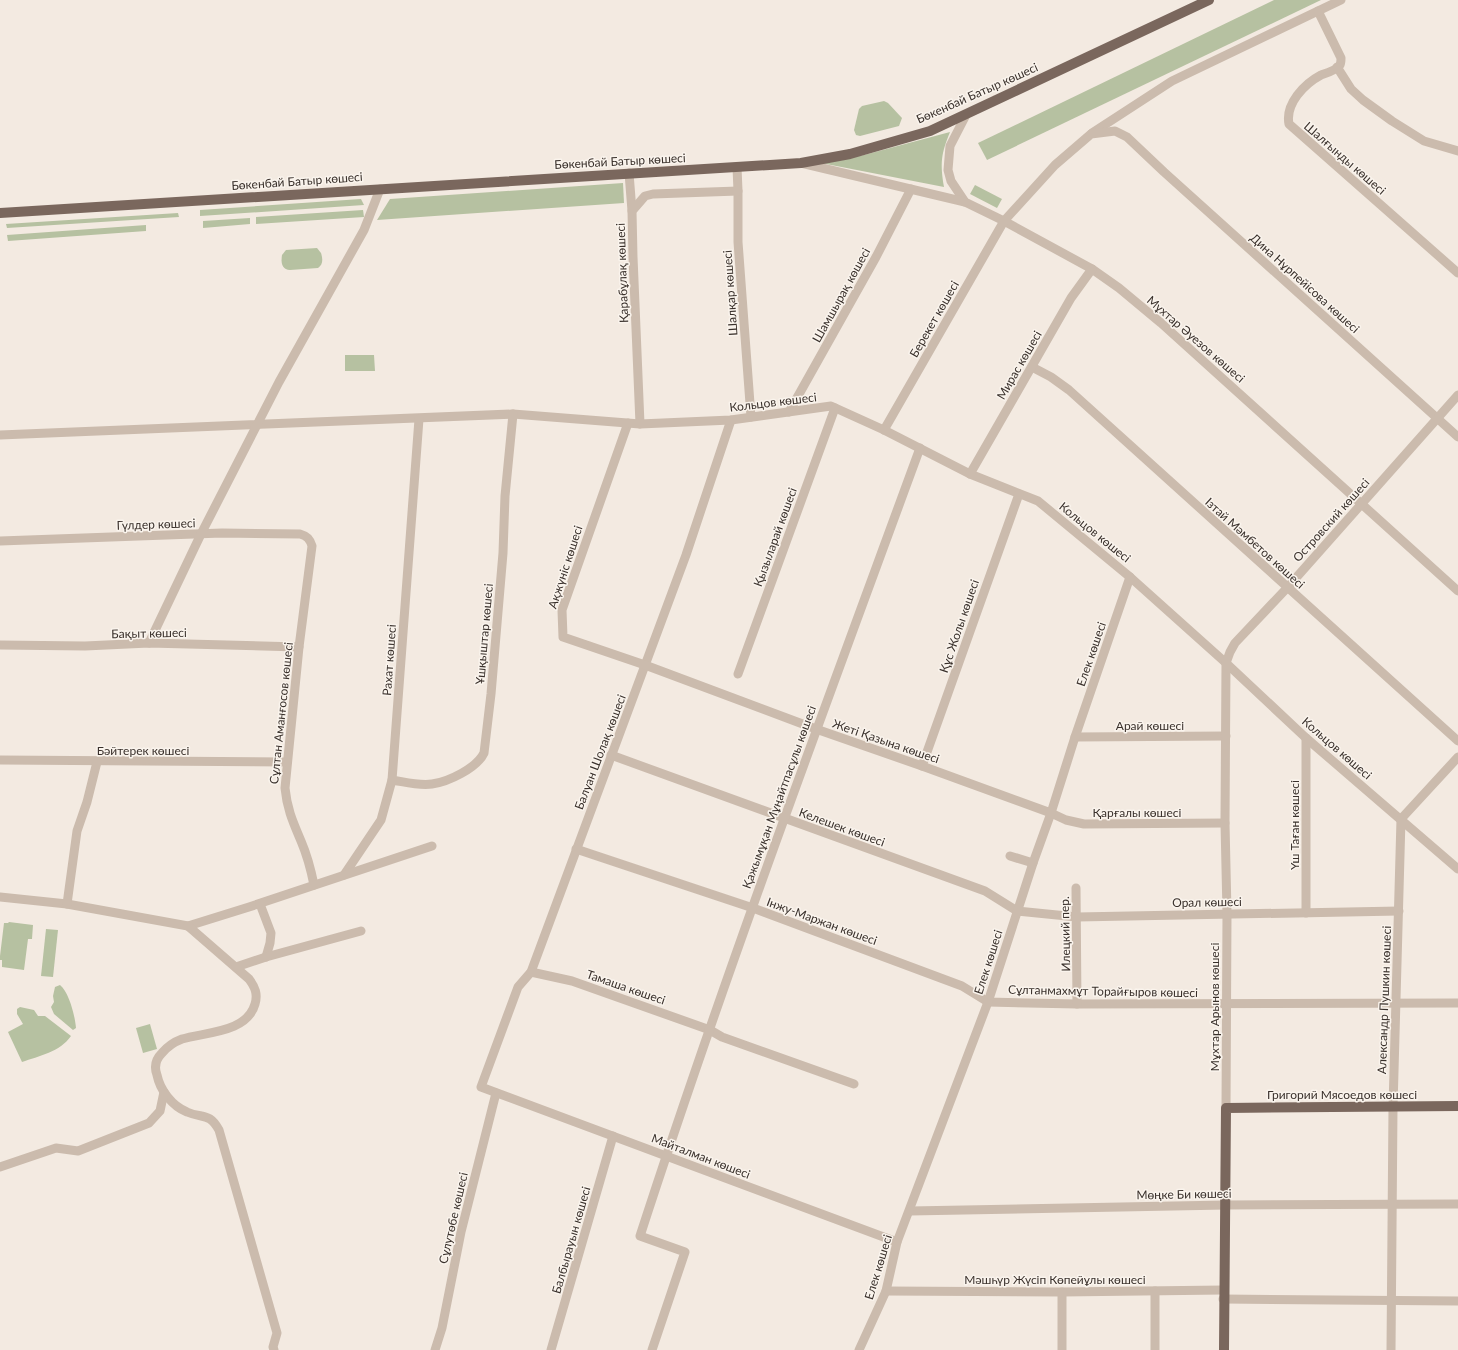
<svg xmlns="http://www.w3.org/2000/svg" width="1458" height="1350" font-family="Lato,sans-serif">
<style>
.green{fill:#b6c1a1}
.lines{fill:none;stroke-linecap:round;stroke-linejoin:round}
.minor{stroke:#cbbbad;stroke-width:9}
.major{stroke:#7a675d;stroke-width:10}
.labels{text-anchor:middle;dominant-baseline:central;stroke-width:3;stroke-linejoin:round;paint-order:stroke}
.street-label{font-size:12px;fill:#39302b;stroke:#faf4ed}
</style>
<rect width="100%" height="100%" fill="#f3eae1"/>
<g class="green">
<path d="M1274,0H1321L987,160L978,143Z"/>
<path d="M884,101L888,103L902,118L899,126L860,136L856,135L854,130L859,109L862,106Z"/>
<path d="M950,132C941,154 940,163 944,187L821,163L864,155Z"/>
<path d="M623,183L624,203L377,220L390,199Z"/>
<path d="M975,185L1002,199L997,208L970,194Z"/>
<path d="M361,199L364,205L200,216V210Z"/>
<path d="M363,210L364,217L256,224V217Z"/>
<path d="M178,213L179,217L7,228L6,224Z"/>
<path d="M250,218V224L203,228V221Z"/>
<path d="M146,225V231L8,241L7,235Z"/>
<path d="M317,248L321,253C323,259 323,265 318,268L290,270C281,269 281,262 282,255L286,250Z"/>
<path d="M345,355H374L375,371H345Z"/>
<path d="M9,922L33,925L32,939H28L24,970L2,967V960H0V956L4,923H8Z"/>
<path d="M46,929L58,930L53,977L41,976Z"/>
<path d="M60,985C69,992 75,1016 76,1028L73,1030L54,1014L51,1007L54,1002L53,996L55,987Z"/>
<path d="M20,1007L34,1010L38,1016H45L71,1036C60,1052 39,1056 22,1062L8,1032L23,1024L17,1014V1009Z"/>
<path d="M150,1024L157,1049L143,1053L136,1028Z"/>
</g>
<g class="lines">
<g class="minor">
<path d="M1318,11L1341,58C1341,60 1341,63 1340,65C1337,70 1327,73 1321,75C1304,84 1285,104 1289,124L1458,273"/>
<path d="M1337,67L1351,89L1363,100L1392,121L1424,141L1458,151"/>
<path d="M966,115L950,146L948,170L951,181L965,202L1004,221L1092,269L1119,288L1161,323L1458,591"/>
<path d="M1092,133L1172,81L1341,0"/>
<path d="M801,163L965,202"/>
<path d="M737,167L738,191V242L751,417"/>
<path d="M629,173L632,211"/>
<path d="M1032,367L1051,377L1069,390L1458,741"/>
<path d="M789,412L876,257L911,189"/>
<path d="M731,420L686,555L531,972L518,987L481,1087L897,1242"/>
<path d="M628,423L562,610L563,637L645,665L816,729L922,766L1051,813L1066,820L1084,824L1225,823"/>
<path d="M640,424L633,257L632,211L645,196L653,194L738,191"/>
<path d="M884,430L1004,221L1055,165L1091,134L1115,131L1127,137L1164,172L1458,437"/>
<path d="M0,435L513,414L640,424L731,420L831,406L884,430L970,474L1038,501L1130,577L1226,663L1306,738L1458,869"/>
<path d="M970,474L1071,298L1092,269"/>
<path d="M0,541L222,533L300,534C307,536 310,539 312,546L299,647L285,788C287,809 293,822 301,841C307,855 311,870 314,885"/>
<path d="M149,643L201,534L279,382L364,230L380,189"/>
<path d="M0,645L85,646L149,643L299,647"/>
<path d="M738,674L835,408"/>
<path d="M1075,737L1226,736"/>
<path d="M1306,738V913"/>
<path d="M611,755L985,891L1017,911L1077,917L1399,911"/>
<path d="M0,760L287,762"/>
<path d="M922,766L1019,494"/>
<path d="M392,780C405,782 419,786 432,784C448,782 477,768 484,753L491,694L503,553L505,496L513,414"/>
<path d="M576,849L753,908L962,986L988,1002L1077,1004L1458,1003"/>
<path d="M1010,856L1033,863"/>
<path d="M344,875L381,820L392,780L419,419"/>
<path d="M1076,888L1077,1004"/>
<path d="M0,897L67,904L188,926L249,907L432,846"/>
<path d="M67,904L77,831L87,802L97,762"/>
<path d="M260,904L271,933L270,943L266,957"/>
<path d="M188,926L249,979C255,987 258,994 255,1004C247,1033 205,1032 182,1039C174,1042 167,1047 162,1053C156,1059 154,1067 157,1075C160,1090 172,1106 187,1112C203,1119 209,1112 219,1130L277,1333L273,1347L274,1350"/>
<path d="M236,967L266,957L361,931"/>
<path d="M531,972L572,981L710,1030L722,1037L854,1084"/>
<path d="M1226,1108L1227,913L1225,823L1226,663L1230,652L1235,643L1287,588L1458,395"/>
<path d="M0,1167L56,1148L78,1151L149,1123L160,1111L164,1092"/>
<path d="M910,1211L1226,1205L1458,1204"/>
<path d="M886,1291L1062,1292L1223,1290"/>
<path d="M1062,1292V1350"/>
<path d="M1223,1299L1458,1301"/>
<path d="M435,1350L442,1328L461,1232L496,1093"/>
<path d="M551,1350L613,1136"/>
<path d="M652,1350L685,1252L640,1236C726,971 824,710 920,448"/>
<path d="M859,1350L886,1291L897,1242L988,1002L1033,863L1051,813L1075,737L1130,577"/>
<path d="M1155,1350V1291"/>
<path d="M1391,1350L1393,1107L1401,819L1458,757"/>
</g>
<g class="major">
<path d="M0,213L801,163L850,154L930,131L1209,0"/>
<path d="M1224,1350L1226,1108L1458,1106"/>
</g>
</g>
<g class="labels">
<g class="street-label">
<text transform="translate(977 93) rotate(-24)">Бөкенбай Батыр көшесі</text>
<text transform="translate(1345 158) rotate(41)">Шалғынды көшесі</text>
<text transform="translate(620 161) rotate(-3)">Бөкенбай Батыр көшесі</text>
<text transform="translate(297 181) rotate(-4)">Бөкенбай Батыр көшесі</text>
<text transform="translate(622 273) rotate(-92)">Қарабұлақ көшесі</text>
<text transform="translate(1305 283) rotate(42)">Дина Нұрпейісова көшесі</text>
<text transform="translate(730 293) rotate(-94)">Шалқар көшесі</text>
<text transform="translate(841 295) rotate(-61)">Шамшырақ көшесі</text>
<text transform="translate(934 319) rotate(-60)">Берекет көшесі</text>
<text transform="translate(1196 339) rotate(41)">Мұхтар Әуезов көшесі</text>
<text transform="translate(1019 365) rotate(-60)">Мирас көшесі</text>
<text transform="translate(773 402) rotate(-7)">Кольцов көшесі</text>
<text transform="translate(1331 520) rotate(-48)">Островский көшесі</text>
<text transform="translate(156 524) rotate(-2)">Гүлдер көшесі</text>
<text transform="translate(1095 532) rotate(39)">Кольцов көшесі</text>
<text transform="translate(775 537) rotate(-70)">Қызыларай көшесі</text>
<text transform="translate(1255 543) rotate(42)">Ізтай Мәмбетов көшесі</text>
<text transform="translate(565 567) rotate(-72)">Ақжүніс көшесі</text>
<text transform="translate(959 626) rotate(-71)">Құс Жолы көшесі</text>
<text transform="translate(149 633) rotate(-1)">Бақыт көшесі</text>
<text transform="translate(484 634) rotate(-85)">Ұшқыштар көшесі</text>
<text transform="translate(1091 654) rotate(-71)">Елек көшесі</text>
<text transform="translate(389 660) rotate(-86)">Рахат көшесі</text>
<text transform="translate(281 713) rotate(-84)">Сұлтан Аманғосов көшесі</text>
<text x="1150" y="725">Арай көшесі</text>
<text transform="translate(886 741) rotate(19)">Жеті Қазына көшесі</text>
<text transform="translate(1337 748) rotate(41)">Кольцов көшесі</text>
<text x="143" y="750">Бәйтерек көшесі</text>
<text transform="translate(600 752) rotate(-69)">Балуан Шолақ көшесі</text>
<text transform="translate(779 797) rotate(-70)">Қажымұқан Мұңайтпасұлы көшесі</text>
<text x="1137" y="812">Қарғалы көшесі</text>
<text transform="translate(1294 825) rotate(-90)">Үш Таған көшесі</text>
<text transform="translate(842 827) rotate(20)">Келешек көшесі</text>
<text transform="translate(1207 902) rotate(-1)">Орал көшесі</text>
<text transform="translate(822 921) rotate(20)">Інжу-Маржан көшесі</text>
<text transform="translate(1065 934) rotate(-91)">Илецкий пер.</text>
<text transform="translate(988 962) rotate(-72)">Елек көшесі</text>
<text transform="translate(626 987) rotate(19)">Тамаша көшесі</text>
<text transform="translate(1103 991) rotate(1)">Сұлтанмахмұт Торайғыров көшесі</text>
<text transform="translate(1384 1000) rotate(-88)">Александр Пушкин көшесі</text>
<text transform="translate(1214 1007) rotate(-90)">Мұхтар Арынов көшесі</text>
<text x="1342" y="1094">Григорий Мясоедов көшесі</text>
<text transform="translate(701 1156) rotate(21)">Майталман көшесі</text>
<text transform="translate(1184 1194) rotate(-1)">Мөңке Би көшесі</text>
<text transform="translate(453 1218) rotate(-77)">Сұлутөбе көшесі</text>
<text transform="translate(571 1240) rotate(-74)">Балбырауын көшесі</text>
<text transform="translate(878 1267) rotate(-73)">Елек көшесі</text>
<text x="1055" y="1279">Мәшһүр Жүсіп Көпейұлы көшесі</text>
</g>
</g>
</svg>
